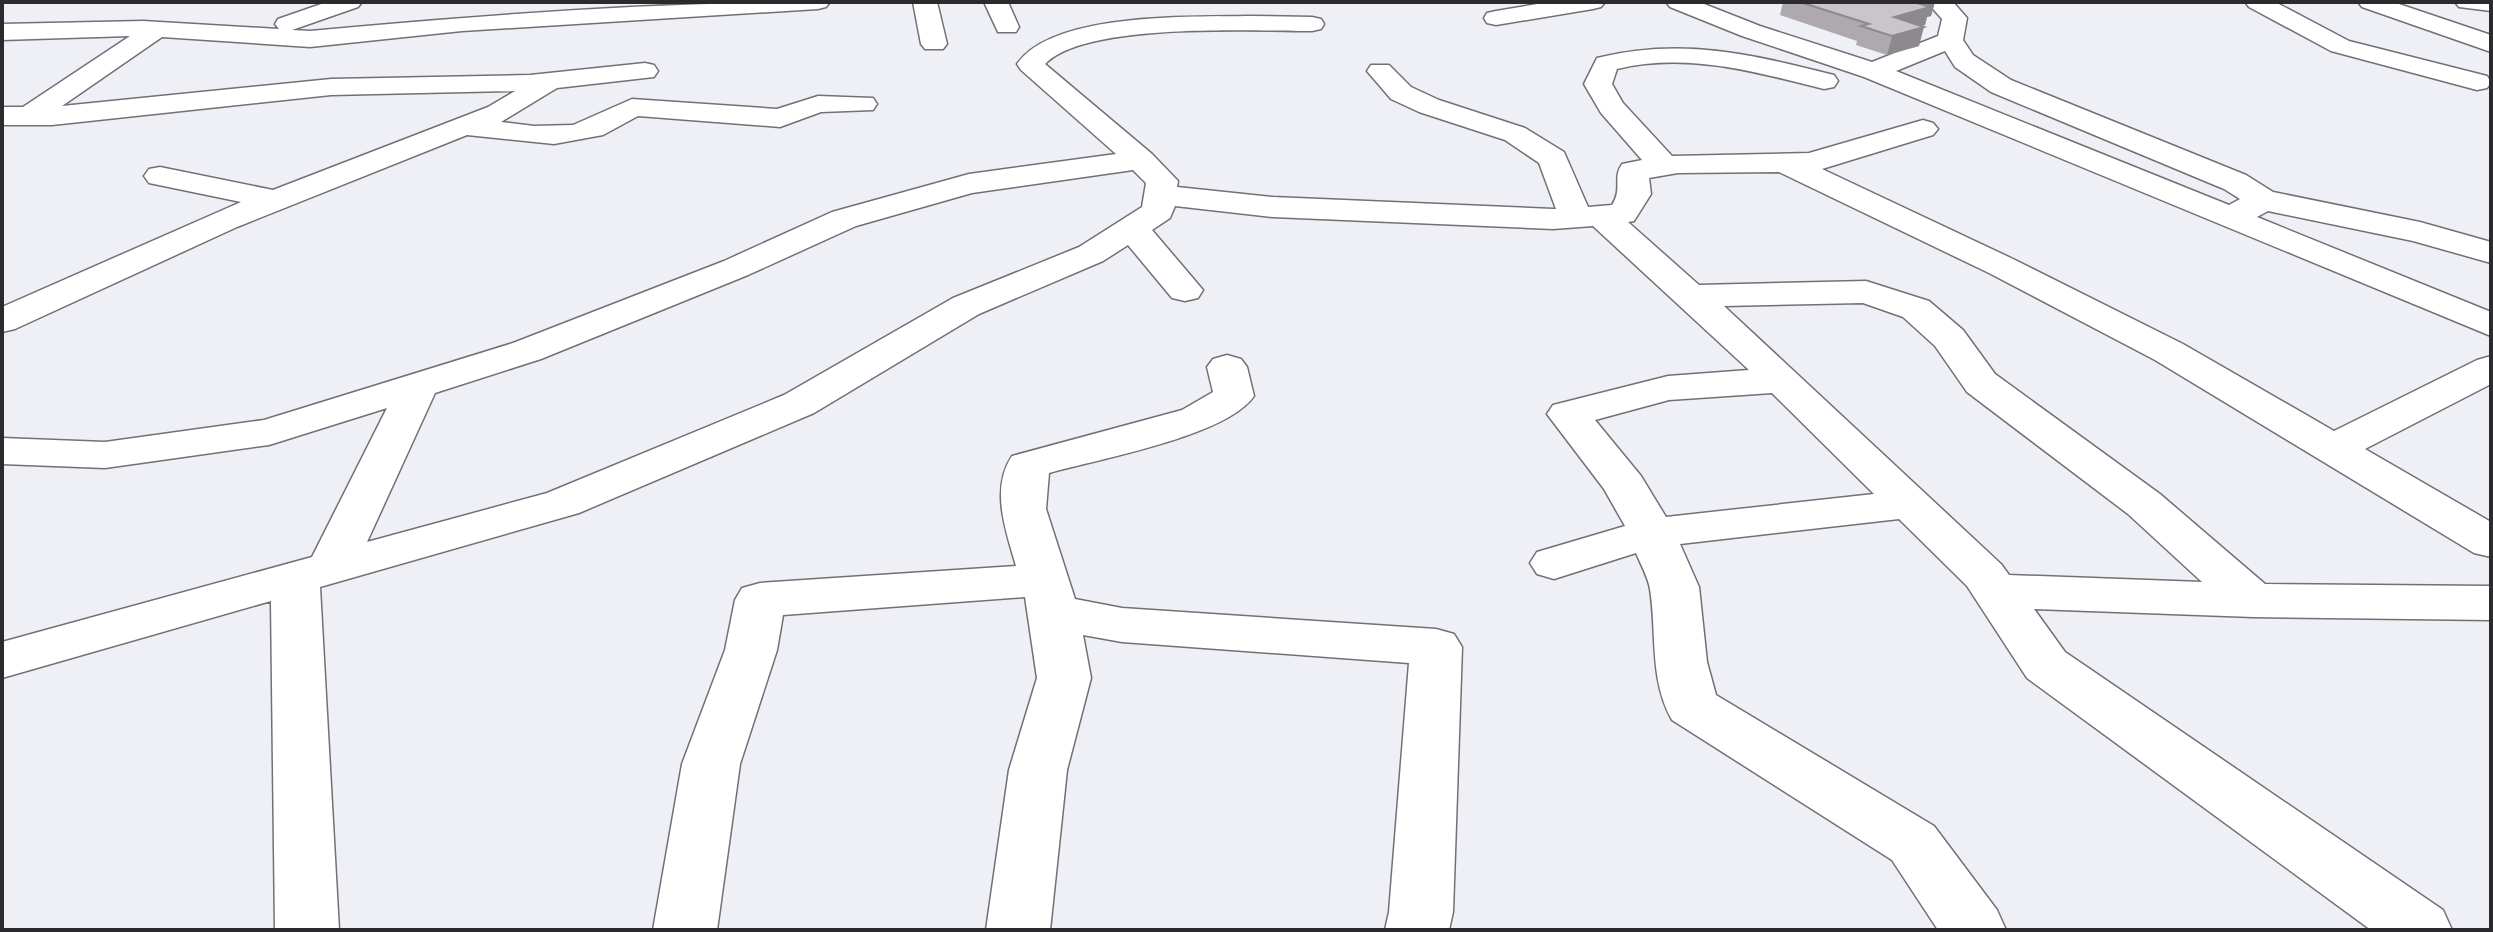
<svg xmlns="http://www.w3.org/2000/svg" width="2493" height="932" font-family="Overpass,sans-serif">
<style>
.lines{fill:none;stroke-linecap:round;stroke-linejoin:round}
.minor-casing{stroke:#707076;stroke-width:3}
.minor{fill:#fff;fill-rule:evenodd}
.wall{fill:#aea9ae}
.shaded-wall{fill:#8d8a8d}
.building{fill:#cac5ca;stroke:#8d8a8d;stroke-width:2}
</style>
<rect width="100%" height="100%" fill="#eff0f6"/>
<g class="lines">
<defs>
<g id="minor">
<path d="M327,2H362L358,7L292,30L310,31C483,15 656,2 830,2L826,7L818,9L462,31L310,47L162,37L62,106L331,79L530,75L645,63L654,65L658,71L654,77L557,88L501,122L534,126L573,125L632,99L777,109L818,96L873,98L877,104L873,110L821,112L780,127L638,116L603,135L554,144L467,135L237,227L15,329L2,332V307L241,202L149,183L144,176L149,169L160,167L273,190L488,107L515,91L331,95L52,125H2V107H23L130,36L2,40V24L143,21L279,29L275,24L278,19Z"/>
<path d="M913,2H937L947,44L943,49H925L921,44Z"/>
<path d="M984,2H1008L1019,27L1016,32H998Z"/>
<path d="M1549,2H1605L1601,7L1593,9L1496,25L1487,23L1484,18L1487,13L1496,11Z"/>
<path d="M1666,2H1699L1760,26L1872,62L1938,36L1942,19L1927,2H1953L1967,18L1963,40L1973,55L2011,80L2246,175L2273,192L2420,222L2491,242V263L2413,241L2268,211L2257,217L2491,312V336L1864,77L1742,36L1670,7ZM1945,51L1955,67L1991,92L2224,189L2240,199L2229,205L1896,71Z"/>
<path d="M2245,2H2275L2349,41L2487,76L2491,82L2487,88L2477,90L2331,51L2249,7Z"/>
<path d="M2358,2H2393L2491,35V52L2362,7Z"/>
<path d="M2455,2H2491V11L2459,7Z"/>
<path d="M1250,16L1312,17L1321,19L1324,24L1321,29L1312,31C1253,31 1085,22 1045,64L1152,154L1178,181L1177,187L1273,197L1553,209H1556L1539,163L1505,140L1419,112L1391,99L1367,71L1371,65H1389L1411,87L1439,100L1525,128L1564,152L1588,207L1612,205C1623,188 1612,178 1622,164L1642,160L1601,113L1584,84L1597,58C1681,37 1751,54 1834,75L1838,81L1834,87L1824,89C1756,72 1687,52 1617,69L1612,84L1623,103L1672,156L1809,153L1923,120L1933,123L1938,129L1933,135L1822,169L2013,259L2183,344L2334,431L2477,360L2491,356V384L2365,449L2491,522V557L2474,553L2155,360L1989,273L1779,172L1678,173L1649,178L1651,194L1634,221L1628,222L1699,285L1866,281L1929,301L1963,330L1995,374L2160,494L2265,584L2491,586V620L2253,617L2034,609L2065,652L2443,910L2452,930H2371L2027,678L1967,586L1899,519L1680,544L1699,587L1707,662L1716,695L1934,826L1997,910L2006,930H1938L1892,860L1672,720C1649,680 1657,633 1650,589C1648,577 1641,565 1636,553L1554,579L1537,574L1530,563L1537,552L1625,526L1604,489L1547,414L1553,405L1668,376L1749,370L1593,226L1553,229L1273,217L1175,206L1170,218L1152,230L1203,290L1198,298L1185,301L1172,298L1128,245L1103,261L979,314L814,413L579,513L320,587L339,930H275L271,601L2,678V642L312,557L387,408L269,445L105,468L2,464V438L105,442L264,420L513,343L724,261L832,212L969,174L1116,154L1021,70L1017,64C1053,12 1191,17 1250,16ZM1133,170L1146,183L1142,207L1079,247L953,298L784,395L547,493L367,542L435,393L541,359L748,275L856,226L972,193ZM1863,303L1903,317L1935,346L1967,392L2128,514L2202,582L2009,575L2001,564L1724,306ZM1772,393L1874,494L1666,517L1641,476L1595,420L1669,400Z"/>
<path d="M1227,355L1241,359L1247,367L1254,396C1227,436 1099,459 1049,473L1046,509L1075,599L1122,608L1436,629L1454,634L1462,647L1453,912L1449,930H1385L1389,912L1409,663L1122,642L1083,635L1091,678L1067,770L1050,930H986L1009,770L1037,678L1025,597L783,615L777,650L740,764L717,930H653L682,764L725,650L735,600L742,588L760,583L1016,566C1006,531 990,489 1012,456L1182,410L1213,392L1207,367L1213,359Z"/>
</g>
</defs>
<use href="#minor" class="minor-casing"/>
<use href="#minor" class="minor"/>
</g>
<path class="wall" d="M1783,2H1935L1931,16L1927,17L1925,25L1922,26L1919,46L1887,55L1856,45L1857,41L1780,15Z"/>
<g class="shaded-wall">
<path d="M1920,2H1935L1931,16L1927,17L1925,25L1889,36L1894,17Z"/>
<path d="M1924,27L1919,46L1887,55L1892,36Z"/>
</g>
<path class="building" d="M1800,2H1920L1917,3L1930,7L1894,17L1924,27L1892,36L1861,26L1869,24Z"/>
<rect width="2493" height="932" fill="none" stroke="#2b2b2d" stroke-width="8"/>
</svg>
